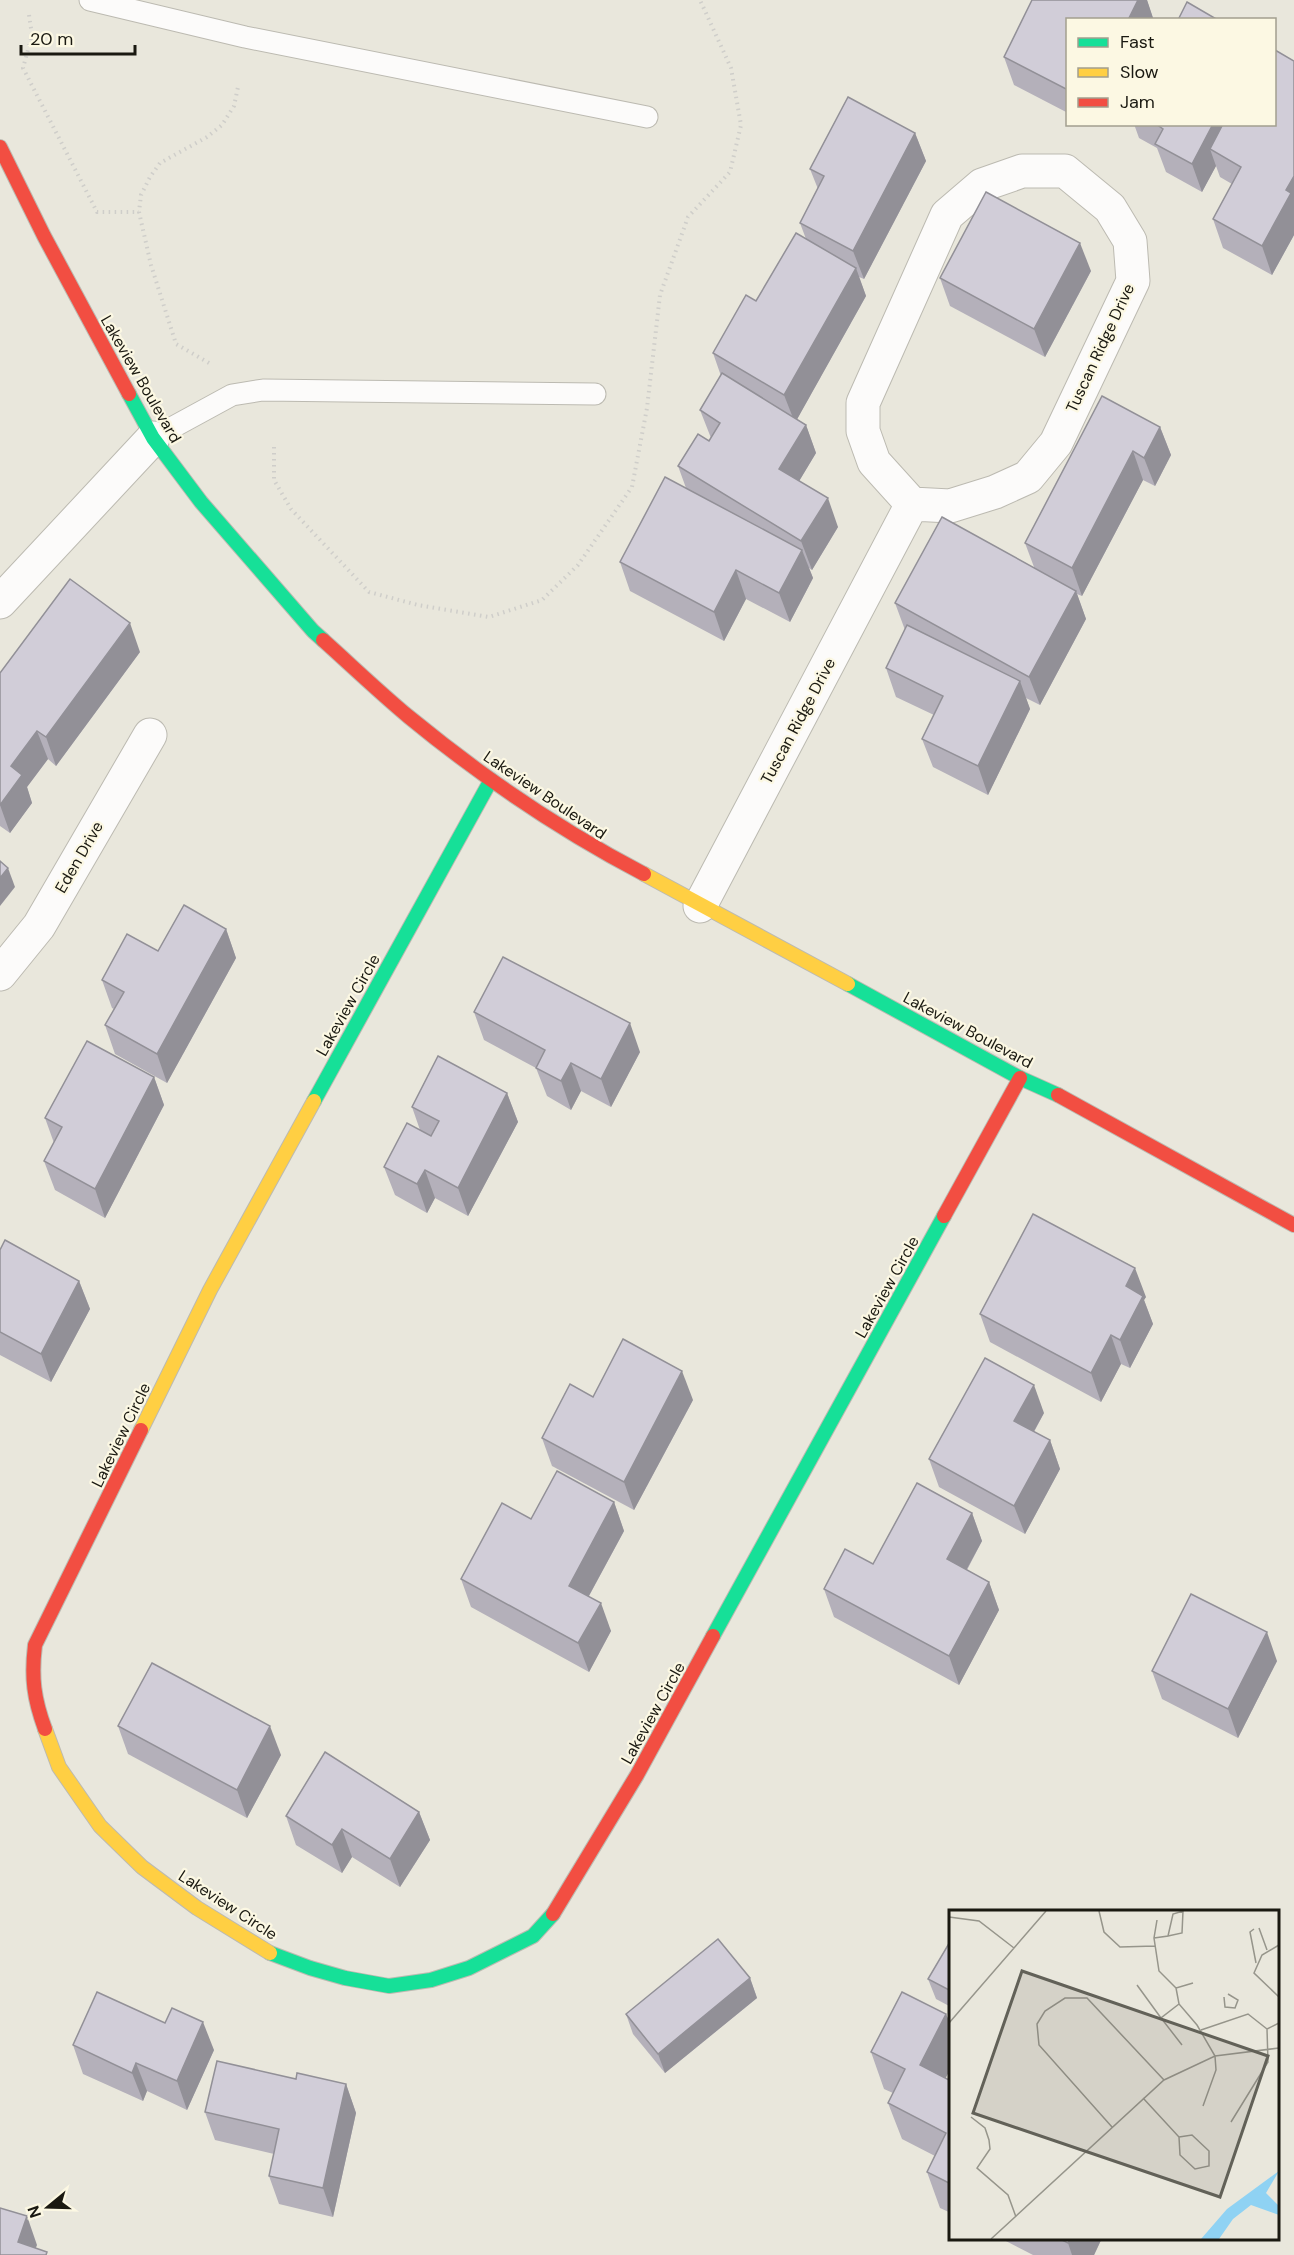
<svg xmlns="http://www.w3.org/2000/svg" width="1294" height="2255" font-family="'DM Sans',sans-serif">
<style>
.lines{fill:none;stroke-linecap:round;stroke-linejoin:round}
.lane-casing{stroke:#bcbab1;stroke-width:23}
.street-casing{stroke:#bcbab1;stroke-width:35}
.fast-casing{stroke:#bcbab1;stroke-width:16}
.slow-casing{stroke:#bcbab1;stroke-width:16}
.jam-casing{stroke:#bcbab1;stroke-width:16}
.path{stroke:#cfceca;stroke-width:4;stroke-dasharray:1.5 4.5;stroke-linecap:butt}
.lane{stroke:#fcfbfa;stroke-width:21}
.street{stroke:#fcfbfa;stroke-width:33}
.fast{stroke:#16e098;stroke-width:14}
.slow{stroke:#ffcf43;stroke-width:14}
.jam{stroke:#f24e42;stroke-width:14}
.wall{fill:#b4b0ba}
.shaded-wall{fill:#929097}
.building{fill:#d1cdd8;stroke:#929097;stroke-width:1.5}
.labels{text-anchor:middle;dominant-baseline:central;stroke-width:4.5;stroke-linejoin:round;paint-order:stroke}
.street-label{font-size:16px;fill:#1a1911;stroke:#fcf8e3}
.inset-road{fill:none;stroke:#96958b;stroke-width:1.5}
.view{fill:#626158;fill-opacity:0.15;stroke:#626158;stroke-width:3}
.inset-edge{fill:none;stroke:#1a1911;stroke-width:3}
</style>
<rect width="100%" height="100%" fill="#e9e7dc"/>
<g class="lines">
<defs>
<g id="lane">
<path d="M90,0L245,37L647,117"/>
<path d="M153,438L232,395L263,390L595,394"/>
</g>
<g id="street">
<path d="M0,602L153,438"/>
<path d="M700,906L912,504L950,506L995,492L1028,477L1056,443L1133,281L1130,241L1110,208L1065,171H1022L982,185L947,215L863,403V431L874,462L912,504"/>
<path d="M0,974L39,926L150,735"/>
</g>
<g id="fast">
<path d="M129,394L153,438L201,502L313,631L323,640"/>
<path d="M848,984L1020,1078L1058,1095"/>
<path d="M314,1101L491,780"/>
<path d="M713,1636L944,1216"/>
<path d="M270,1953L310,1968L345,1978L389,1986L431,1980L469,1968L533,1936L553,1914"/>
</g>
<g id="slow">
<path d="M644,874L848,984"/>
<path d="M141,1430L210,1290L314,1101"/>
<path d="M45,1729L59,1767L100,1826L142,1867L197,1908L270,1953"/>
</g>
<g id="jam">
<path d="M0,147L44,236L129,394"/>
<path d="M323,640C352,666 379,692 409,717C482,777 560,830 644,874"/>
<path d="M1058,1095L1294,1225"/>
<path d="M944,1216L1020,1078"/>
<path d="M45,1729C34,1699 31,1678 35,1645L141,1430"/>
<path d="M553,1914L637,1775L713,1636"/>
</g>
</defs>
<use href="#lane" class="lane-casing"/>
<use href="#street" class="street-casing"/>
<use href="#fast" class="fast-casing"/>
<use href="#slow" class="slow-casing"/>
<use href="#jam" class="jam-casing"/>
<g class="path">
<path d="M29,15L32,35L23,68L97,212H139"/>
<path d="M209,363L176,344L151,265L139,212L141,195L150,177L160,163L207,137L222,125L234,106L238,87"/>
<path d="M274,447V480L291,509L369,592L418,605L489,617L542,600L578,565L632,487L647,408L660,295L688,217L730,172L741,125L731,68L700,0"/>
</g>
<use href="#lane" class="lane"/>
<use href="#street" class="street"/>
<use href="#fast" class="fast"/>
<use href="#slow" class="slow"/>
<use href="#jam" class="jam"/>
</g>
<g class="wall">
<path d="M1032,0H1147L1153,18V20H1068V113L1014,85L1004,57Z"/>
<path d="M1294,61V235L1272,275L1223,248L1213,219L1232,184L1220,177L1216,166L1202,192L1166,172L1157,148L1139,138L1134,124H1275Z"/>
<path d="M915,133L926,161L864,279L859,277L866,296L797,419L806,425L816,453L799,481L838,527L812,570L809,568L813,578L790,622L746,599L724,641L630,591L620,562L686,488L678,466L709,441L711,438L700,410L721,376L713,353L756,301L806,239L800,223L818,189L810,169Z"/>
<path d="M1091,271L1045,357L950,306L940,278Z"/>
<path d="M1160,427L1171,455L1155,486L1143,480L1082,596L1077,594L1086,619L1040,705L1026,698L1030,709L988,795L933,767L922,739L934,715L896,697L886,668L905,630L895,603L1034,567L1025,543Z"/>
<path d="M140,652L56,766L48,759L27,787L32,803L10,833L0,826V673Z"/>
<path d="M226,929L236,958L167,1083L115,1054L105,1025L114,1009L112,1008L102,980L158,951Z"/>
<path d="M474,1012L640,1052L611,1107L581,1091L571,1110L547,1096L536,1068L484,1040Z"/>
<path d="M154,1077L164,1105L105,1218L55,1190L44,1161L54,1143L45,1118Z"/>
<path d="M507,1093L518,1122L468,1216L435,1198L427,1213L395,1195L384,1167L420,1130L412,1107Z"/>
<path d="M0,1250L79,1281L90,1309L51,1382L0,1355Z"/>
<path d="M1146,1297L1144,1300L1153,1324L1130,1368L1121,1364L1101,1402L990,1342L980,1314Z"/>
<path d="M693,1400L634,1510L552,1466L542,1438Z"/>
<path d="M1044,1413L1034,1432L1050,1440L1060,1469L1025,1534L939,1487L929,1459Z"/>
<path d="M614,1502L624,1531L589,1596L611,1631L589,1672L471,1607L461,1579L531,1519Z"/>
<path d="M972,1513L982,1541L967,1570L989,1582L999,1610L959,1685L834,1617L824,1589Z"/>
<path d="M1277,1661L1238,1738L1162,1699L1152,1671Z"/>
<path d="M118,1726L281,1755L247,1818L128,1754Z"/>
<path d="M419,1812L430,1840L400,1887L352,1857L342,1873L296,1845L286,1816Z"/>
<path d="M951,1940V2007L936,1999L928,1979Z"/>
<path d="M750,1978L757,1998L665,2073L633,2034L626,2014Z"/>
<path d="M946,2014L951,2026V2068L945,2078L951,2081V2213L940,2208L927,2172L935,2156L902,2139L888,2103L893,2093L884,2089L871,2052Z"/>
<path d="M73,2045L214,2050L187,2110L147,2091L143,2101L83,2074Z"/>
<path d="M296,2079L346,2084L356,2113L333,2217L279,2204L269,2176L274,2154L215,2140L205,2112Z"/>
<path d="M1000,2238H1102L1094,2255H1033Z"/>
</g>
<g class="shaded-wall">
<path d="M1138,0H1147L1153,18V20H1128Z"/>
<path d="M1213,124H1239L1210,149L1216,166L1202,192L1192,164Z"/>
<path d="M915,133L926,161L864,279L853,251Z"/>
<path d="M1294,176V235L1272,275L1262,246L1286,190Z"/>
<path d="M1080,243L1091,271L1045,357L1034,329Z"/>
<path d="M856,268L866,296L795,423L784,395Z"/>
<path d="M806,425L816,453L789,498L779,469Z"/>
<path d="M1160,427L1171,455L1155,486L1144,458Z"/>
<path d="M1133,451L1143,480L1082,596L1072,568Z"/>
<path d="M828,498L838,527L812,570L801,541Z"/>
<path d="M802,550L813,578L790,622L779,593Z"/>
<path d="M736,570L746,599L724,641L714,612Z"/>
<path d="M1076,591L1086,619L1040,705L1029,677Z"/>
<path d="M130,623L140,652L56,766L46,737Z"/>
<path d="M1020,681L1030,709L988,795L978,766Z"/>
<path d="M37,731L48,759L27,787L32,803L10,833L0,805L11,766Z"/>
<path d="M8,868L15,887L0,906V878Z"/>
<path d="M226,929L236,958L167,1083L157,1054Z"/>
<path d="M630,1023L640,1052L611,1107L601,1079Z"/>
<path d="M571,1063L581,1091L571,1110L561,1081Z"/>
<path d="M154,1077L164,1105L105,1218L95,1189Z"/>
<path d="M507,1093L518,1122L468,1216L458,1188Z"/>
<path d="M425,1170L435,1198L427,1213L417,1184Z"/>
<path d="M1135,1268L1146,1297L1144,1300L1153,1324L1130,1368L1120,1340L1126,1286Z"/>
<path d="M79,1281L90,1309L51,1382L41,1354Z"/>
<path d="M1111,1335L1121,1364L1101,1402L1091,1373Z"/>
<path d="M682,1371L693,1400L634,1510L624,1482Z"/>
<path d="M1034,1385L1044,1413L1024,1449L1014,1421Z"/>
<path d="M1050,1440L1060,1469L1025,1534L1014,1506Z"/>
<path d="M614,1502L624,1531L579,1614L569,1586Z"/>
<path d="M972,1513L982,1541L957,1587L947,1559Z"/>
<path d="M989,1582L999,1610L959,1685L949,1656Z"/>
<path d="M601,1603L611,1631L589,1672L578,1643Z"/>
<path d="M1267,1632L1277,1661L1238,1738L1228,1709Z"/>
<path d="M270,1726L281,1755L247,1818L237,1790Z"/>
<path d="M419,1812L430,1840L400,1887L390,1859Z"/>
<path d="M342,1829L352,1857L342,1873L332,1845Z"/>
<path d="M750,1978L757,1998L665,2073L658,2054Z"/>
<path d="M946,2014L951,2026V2068L933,2102L920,2065Z"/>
<path d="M203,2022L214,2050L187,2110L177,2081Z"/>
<path d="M136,2063L147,2091L143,2101L132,2073Z"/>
<path d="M346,2084L356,2113L333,2217L323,2188Z"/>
<path d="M27,2216L37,2245L33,2255L18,2242Z"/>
<path d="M1070,2238H1102L1094,2255H1072L1068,2243Z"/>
</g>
<g class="building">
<path d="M1032,0H1138L1128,20H1068V90L1004,57Z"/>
<path d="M1187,2L1218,20H1178Z"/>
<path d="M1275,50L1294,61V176L1286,190L1291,193L1262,246L1213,219L1241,167L1210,149L1223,124H1275Z"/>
<path d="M848,97L915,133L853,251L800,223L824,176L810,169Z"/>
<path d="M1156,124H1213L1192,164L1155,144L1163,129Z"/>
<path d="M986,192L1080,243L1034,329L940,278Z"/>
<path d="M796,233L856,268L784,395L713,353L746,295L756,301Z"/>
<path d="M722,373L806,425L779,469L828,498L801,541L678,466L698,434L709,441L720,423L700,410Z"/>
<path d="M1102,396L1160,427L1144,458L1133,451L1072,568L1025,543Z"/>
<path d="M665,477L802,550L779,593L736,570L714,612L620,562Z"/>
<path d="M942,517L1076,591L1029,677L895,603Z"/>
<path d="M70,579L130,623L46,737L37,731L11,766L22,775L0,805V673Z"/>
<path d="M907,625L1020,681L978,766L922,739L943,696L886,668Z"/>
<path d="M0,861L8,868L0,878Z"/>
<path d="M184,905L226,929L157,1054L105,1025L124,992L102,980L127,934L158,951Z"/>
<path d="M503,957L630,1023L601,1079L571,1063L561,1081L536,1068L545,1050L474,1012Z"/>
<path d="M87,1041L154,1077L95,1189L44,1161L62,1127L45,1118Z"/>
<path d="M438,1056L507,1093L458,1188L425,1170L417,1184L384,1167L407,1123L431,1136L439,1121L412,1107Z"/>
<path d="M1033,1214L1135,1268L1126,1286L1143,1296L1120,1340L1111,1335L1091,1373L980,1314Z"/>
<path d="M5,1240L79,1281L41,1354L0,1332V1250Z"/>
<path d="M623,1339L682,1371L624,1482L542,1438L570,1384L593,1397Z"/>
<path d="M985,1358L1034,1385L1014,1421L1050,1440L1014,1506L929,1459Z"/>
<path d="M557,1471L614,1502L569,1586L601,1603L578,1643L461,1579L502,1503L531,1519Z"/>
<path d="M917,1483L972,1513L947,1559L989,1582L949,1656L824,1589L845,1549L873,1564Z"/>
<path d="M1191,1594L1267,1632L1228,1709L1152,1671Z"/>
<path d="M152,1663L270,1726L237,1790L118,1726Z"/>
<path d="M325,1752L419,1812L390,1859L342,1829L332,1845L286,1816Z"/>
<path d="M718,1939L750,1978L658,2054L626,2014Z"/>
<path d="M951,1940V1991L928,1979Z"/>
<path d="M97,1992L165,2023L172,2008L203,2022L177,2081L136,2063L132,2073L73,2045Z"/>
<path d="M902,1992L946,2014L920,2065L951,2081V2184L927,2172L946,2133L888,2103L905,2069L871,2052Z"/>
<path d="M217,2061L296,2079L297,2073L346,2084L323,2188L269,2176L279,2129L205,2112Z"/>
<path d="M0,2208L27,2216L18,2242L47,2252L46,2255H0Z"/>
<path d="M1058,2238H1070L1068,2243Z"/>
</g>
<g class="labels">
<g class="street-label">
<text transform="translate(1100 348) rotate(-65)">Tuscan Ridge Drive</text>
<text transform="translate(141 379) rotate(60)">Lakeview Boulevard</text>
<text transform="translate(798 721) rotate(-62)">Tuscan Ridge Drive</text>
<text transform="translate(545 795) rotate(34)">Lakeview Boulevard</text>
<text transform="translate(79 857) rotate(-60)">Eden Drive</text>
<text transform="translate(348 1005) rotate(-61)">Lakeview Circle</text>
<text transform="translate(968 1030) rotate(28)">Lakeview Boulevard</text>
<text transform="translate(887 1287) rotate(-61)">Lakeview Circle</text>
<text transform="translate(121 1435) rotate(-64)">Lakeview Circle</text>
<text transform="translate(653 1713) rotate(-61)">Lakeview Circle</text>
<text transform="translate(228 1905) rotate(33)">Lakeview Circle</text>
</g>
</g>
<g transform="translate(949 1910)">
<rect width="330" height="330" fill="#e9e7dc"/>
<path d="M330,261L317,283L330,296V305L302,295L284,309L270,329H252L278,299Z" fill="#8fd2f3"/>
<path class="inset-road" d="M150,1L155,22L171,37L206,36M0,7L30,11L65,38M208,10L205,28L210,61L227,78M310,18L318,40M305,19L301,22L307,53M205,28L219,26L224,4L234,1L233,23L219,26M330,35L313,45L305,63L330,87M244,73L227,78L230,94L248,115L266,146L267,160L254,196M188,75L212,108M275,87L276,97L286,98L289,90L279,84M230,94L212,108L233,135M0,113L97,1M252,120L299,104L318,119M194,188L230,227L231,245L246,259L260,256V241L243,225L230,227M22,207L36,218L40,230L41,239L28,258L59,285L67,307M282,212L319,152L318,119L330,113M163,217L90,135L88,114L96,101L116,88H138L215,170M42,329L215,170L266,146L330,138"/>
<path class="view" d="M73,61L319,146L271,287L24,203Z"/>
<rect width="330" height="330" class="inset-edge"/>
</g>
<rect x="1066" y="18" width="210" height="108" fill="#fcf8e3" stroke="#a29f8f" stroke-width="1.5"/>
<rect x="1078" y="38" width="30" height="9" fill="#16e098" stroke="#a29f8f" stroke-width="1.5"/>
<text x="1120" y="48" font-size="18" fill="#1a1911">Fast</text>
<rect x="1078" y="68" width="30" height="9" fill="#ffcf43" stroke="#a29f8f" stroke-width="1.5"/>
<text x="1120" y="78" font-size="18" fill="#1a1911">Slow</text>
<rect x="1078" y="98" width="30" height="9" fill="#f24e42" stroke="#a29f8f" stroke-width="1.5"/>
<text x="1120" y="108" font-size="18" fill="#1a1911">Jam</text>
<g transform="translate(48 2207) rotate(251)" stroke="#fcf8e3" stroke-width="4.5" paint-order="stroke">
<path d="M0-4.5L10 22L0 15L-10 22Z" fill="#1a1911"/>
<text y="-9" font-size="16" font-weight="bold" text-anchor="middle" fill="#1a1911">N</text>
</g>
<path d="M21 45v9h114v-9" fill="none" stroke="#1a1911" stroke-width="3"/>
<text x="30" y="45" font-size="18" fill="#1a1911" stroke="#fcf8e3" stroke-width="4.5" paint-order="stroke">20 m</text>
</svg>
